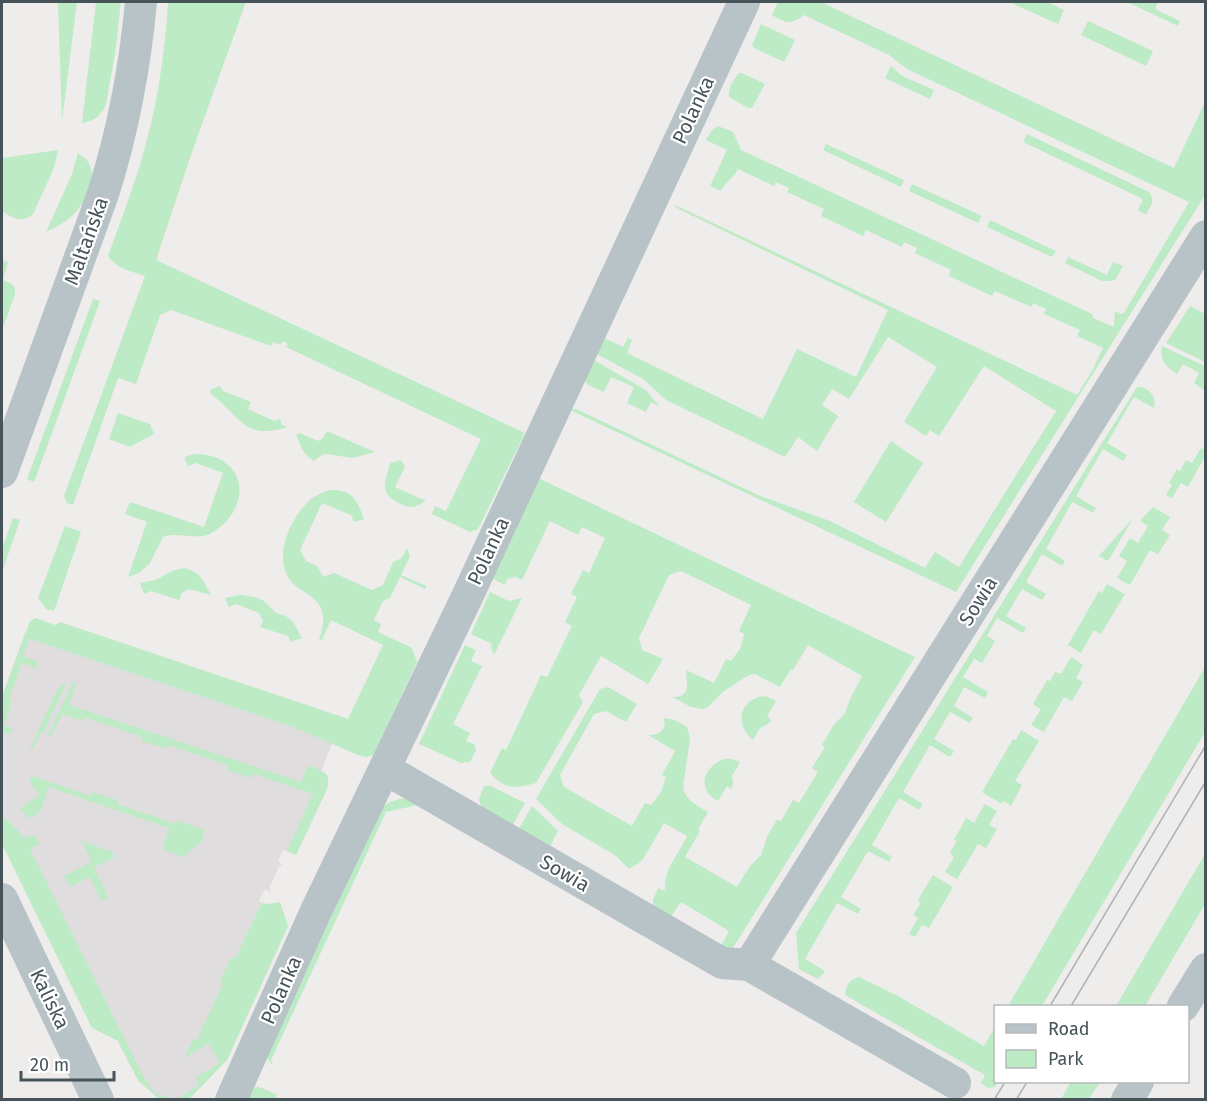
<svg xmlns="http://www.w3.org/2000/svg" width="1207" height="1101" font-family="'Fira Sans',sans-serif">
<style>
.education{fill:#e0ddde}
.green{fill:#bcebc5}
.lines{fill:none;stroke-linecap:round;stroke-linejoin:round}
.minor{stroke:#b8c3c8;stroke-width:32}
.tram{stroke:#aeb3b6;stroke-width:1.5}
.labels{text-anchor:middle;dominant-baseline:central;stroke-width:4.5;stroke-linejoin:round;paint-order:stroke}
.street-label{font-size:20px;fill:#465358;stroke:#fff}
</style>
<rect width="100%" height="100%" fill="#efecec"/>
<path class="education" d="M25,633L335,737L321,771L326,774L328,778L327,789L296,855L283,850L278,861L282,864V866L280,865L269,888L271,889L270,891L265,889L259,901L262,903L249,929L280,944L227,1060L189,1099H159L138,1080L2,818V697Z"/>
<g class="green">
<path d="M58,2H77L62,120Z"/>
<path d="M96,2H121L115,54L106,104C101,116 94,121 82,123Z"/>
<path d="M168,2H246L193,149L156,260L525,433L478,529L470,532L432,514L435,506L446,511L481,439L286,347L288,344L283,341L280,345L273,342L271,346L171,310L160,315L136,384L118,378L73,505L67,503L64,496L145,276C131,271 117,269 108,256C119,226 130,196 140,165C156,112 165,57 168,2Z"/>
<path d="M778,2H823V3L1174,168L1205,102V195L956,592L568,409H576L760,496L830,521L925,568L935,552L959,567L1056,411L984,366L939,436L930,430L926,436L904,422L937,367L888,337L849,399L832,389L822,405L838,416L817,451L798,437L785,457L666,400L643,379L595,353L602,337L623,347L628,338L632,340L627,353L763,419L797,349L856,377L888,310L689,214L675,207V205L1077,395L1093,369L1103,348L1077,336L1080,330L1044,314L1046,309L1033,303L1031,307L995,291L992,296L949,276L951,270L915,253L917,248L904,242L902,247L866,230L863,236L821,216L824,209L787,192L789,188L776,182L774,186L738,169C734,178 725,182 721,191L710,186L727,150L706,140L712,130L718,126L733,132L741,150L1092,314L1093,318L1114,327L1115,311L1121,314L1124,313L1189,202L907,69L889,55L804,15C801,17 799,19 796,20C787,25 779,19 772,15Z"/>
<path d="M1009,2H1047L1064,10L1058,24Z"/>
<path d="M1127,2H1158L1155,9L1180,21L1178,26Z"/>
<path d="M1088,21L1153,51L1146,66L1081,35Z"/>
<path d="M761,24L795,40L784,62L754,48L752,45Z"/>
<path d="M891,66L902,76L934,90L930,99L885,78Z"/>
<path d="M739,73H742L765,84L752,108H748L729,97C727,90 734,78 739,73Z"/>
<path d="M1027,134L1149,192C1156,202 1151,205 1146,215L1138,210L1143,199L1023,142Z"/>
<path d="M826,144L904,180L901,187L823,150Z"/>
<path d="M58,150L54,168L33,214C22,224 12,218 2,211V158Z"/>
<path d="M78,153C81,156 86,158 88,162C100,181 82,209 67,220C61,225 53,228 46,232L72,174Z"/>
<path d="M912,184L982,216L978,223L909,191Z"/>
<path d="M990,220L1056,251L1052,257L987,227Z"/>
<path d="M1068,257L1107,275L1113,262L1123,266L1115,280L1109,281H1102L1065,263Z"/>
<path d="M2,260L8,262L3,280L12,284L15,288V294L2,330Z"/>
<path d="M93,299L100,301L34,482L27,479Z"/>
<path d="M1190,306L1205,314V362L1166,343Z"/>
<path d="M1162,346L1205,366V391L1194,383L1199,373L1183,364L1177,374C1166,367 1159,359 1162,346Z"/>
<path d="M592,359L639,386L646,390L660,407L651,402L646,412L627,403L634,387L611,377L604,392L588,385L583,378Z"/>
<path d="M220,386L223,391L251,402L248,409L274,421L280,419L282,425L288,427C244,441 240,416 211,394L210,390Z"/>
<path d="M1137,387C1149,387 1157,396 1154,408L1134,397L1107,443L1127,455L1123,461L1103,449L1076,496L1096,508L1093,513L1072,502L1046,549L1065,561L1062,566L1042,554L1026,582L1046,594L1042,600L1022,589L1006,616L1026,628L1023,633L997,618L987,636L995,641L982,663L974,659L963,677L988,692L985,698L964,687L954,706L973,718L970,723L950,712L934,739L954,751L950,757L930,745L903,792L923,804L919,810L899,798L872,845L892,857L889,862L868,851L841,897L861,909L858,914L837,903L805,959L825,971L818,979L799,969L796,933Z"/>
<path d="M118,413L150,424L154,434L130,447L109,439Z"/>
<path d="M327,431L375,452L353,458L326,454L322,455L314,461C303,455 301,446 296,435L300,433L318,441L323,438Z"/>
<path d="M891,441L923,463L886,522L854,502Z"/>
<path d="M1201,448L1205,451V456L1188,487L1181,483L1172,498L1166,495L1172,485L1169,483L1177,469L1180,471L1186,460L1192,463Z"/>
<path d="M195,454C247,454 254,507 213,532C197,542 180,531 163,537L150,563L139,573L128,577L147,522L125,514L130,502L204,527L223,473L196,463L188,466L184,457Z"/>
<path d="M401,460L405,466L395,487L426,501C421,504 417,506 412,507C404,507 390,500 386,492C383,484 388,472 390,463Z"/>
<path d="M536,477L915,657L731,951L720,948L729,931L681,902L670,918C664,914 660,909 653,905V900L658,888L665,891C663,870 679,854 687,836L664,823L643,859L639,863L629,869L616,856L562,824L536,799L600,689L608,687L637,704L626,722L606,711L594,714L560,775L564,787L632,826L645,803L651,805L661,792L666,777L662,775L675,751L648,735C657,735 663,733 665,723L663,718C673,719 679,721 687,727L690,738L683,788C686,801 697,805 708,812L698,829L700,831L685,857L737,887L750,866L761,855L767,837L777,820L781,821L793,800L799,803L818,772L812,768L825,747L822,745L833,726L845,713L850,699L862,676L808,645L793,670L791,669L780,687L755,674L749,675L724,691L708,707L703,709L691,707L672,697C691,698 687,684 686,670L714,683L726,659L731,661L741,647L744,634L739,631L751,605L681,571L669,575L639,638L642,650L663,659L648,684L601,656L579,695L583,702L536,783C516,788 506,791 490,773L502,748L506,750L541,675L547,677L572,626L565,622L577,597L571,594L583,570L589,573L605,538L582,527L578,535L550,521L522,580L516,577L507,579L505,585L489,577Z"/>
<path d="M329,490C352,489 357,499 364,519L354,522L351,515L322,503L300,550L306,561L317,566L323,577L334,573L372,590L383,585L393,562L402,558L407,548L410,556L401,575L426,586L425,589L400,577L390,598L383,601L374,620L381,624L378,632L412,648L417,662L374,755L366,757L358,755L293,727L30,639L23,656L38,662L36,668L22,663L9,699L12,701L4,725L13,729L10,735L2,731V697L30,621L36,618L55,625L60,622L348,719L383,645L331,620L322,640L319,639C323,629 325,617 321,608C315,595 298,591 290,580C273,557 290,518 309,501C315,495 322,493 329,490Z"/>
<path d="M1153,507L1170,517L1162,530L1170,535L1158,554L1150,550L1130,585L1117,578L1127,561L1119,556L1130,538L1138,543L1148,526L1140,521Z"/>
<path d="M13,518L20,520L2,572V549Z"/>
<path d="M1133,518L1108,561L1099,556Z"/>
<path d="M65,526L81,532L54,611L46,609L38,598Z"/>
<path d="M184,568C200,571 204,582 211,595L189,589L182,593L179,600L151,591L144,594L140,583L156,580L172,571Z"/>
<path d="M1107,584L1125,594L1101,634L1094,630L1081,653L1068,645L1099,591L1102,593Z"/>
<path d="M490,592L509,601L522,598L494,655L491,648L492,644L471,634Z"/>
<path d="M240,595L255,597L264,601L276,613L286,616L293,622L302,638L291,642L288,636L260,627L263,621L259,613L236,604L229,607L225,598Z"/>
<path d="M465,645L476,650L471,661L482,666L453,724L470,733L466,741L474,744L476,750L470,762L461,763L419,744Z"/>
<path d="M1071,657L1083,665L1076,678L1083,682L1072,701L1064,697L1044,732L1031,725L1041,709L1033,704L1047,680L1050,681L1055,672L1061,674Z"/>
<path d="M1205,667V732L1042,1006H1008Z"/>
<path d="M67,682L43,733L41,732L32,750L30,749L57,690L62,685Z"/>
<path d="M73,682L76,683L69,705L301,782L308,765C321,771 332,772 327,789L296,855L287,851L313,794L254,774L252,778L227,770V765L169,745L167,749L141,741L142,737L84,717L82,721L62,714L51,736L48,735Z"/>
<path d="M763,696L768,697L776,701L767,716L771,720L769,723L760,728L753,740C735,725 738,701 763,696Z"/>
<path d="M1021,730L1039,741L1015,781L1022,785L1011,806L1004,801L1002,804L982,792L1013,739L1016,740Z"/>
<path d="M724,759H732L740,762L732,776L733,784L731,789L727,786L718,801C696,789 703,767 724,759Z"/>
<path d="M32,776L91,796L92,792L118,800L117,804L176,824L177,820L205,830L201,842L183,857L162,849L169,828L48,787C44,799 43,815 29,818L20,809L39,795L29,780Z"/>
<path d="M484,786H491L525,803L511,828L482,810L479,799Z"/>
<path d="M406,798L422,804L386,812L271,1060L273,1065L268,1060L267,1056L381,808C389,802 396,799 406,798Z"/>
<path d="M985,804L997,811L989,825L997,829L986,848L978,844L957,879L945,872L954,857L950,853L957,841L954,840L966,818L974,823Z"/>
<path d="M532,806L558,831L548,850L517,832Z"/>
<path d="M2,816L16,828L24,838L31,836L36,837L40,844L30,849L142,1074L155,1094L174,1099H159L138,1080L118,1041L92,1028L2,844Z"/>
<path d="M82,841L112,852L115,857L94,867L108,897L101,901L90,877L70,887L64,876L92,862Z"/>
<path d="M1205,854V904L1145,1006H1116Z"/>
<path d="M933,875L953,887L929,928L922,925L915,937L909,934L918,918L913,915L921,903L918,900Z"/>
<path d="M280,902L288,926L227,1060L189,1099H176L199,1085L196,1077L220,1063L208,1043L184,1059L193,1039L197,1040L199,1037H198L223,984L220,982L231,957L235,959L260,906L262,903L269,904Z"/>
<path d="M859,977L898,996L984,1046L995,1027L996,1082H998L995,1087L988,1088L981,1083L985,1075L845,995C846,985 849,980 859,977Z"/>
<path d="M1071,1082H1100L1089,1099H1061Z"/>
<path d="M257,1087L262,1088L277,1095L275,1099L245,1100L252,1089Z"/>
</g>
<g class="lines">
<g class="minor">
<path d="M2,472L103,194C123,131 135,67 141,2"/>
<path d="M385,769L722,963L749,965L955,1083"/>
<path d="M2,899L98,1100"/>
<path d="M749,965L1206,236"/>
<path d="M1183,1006L1206,969"/>
<path d="M231,1100L316,911L467,597L744,2"/>
<path d="M1127,1100L1138,1082"/>
</g>
<g class="tram">
<path d="M1050,1006L1206,745"/>
<path d="M1071,1006L1206,781"/>
<path d="M994,1100L1005,1082"/>
<path d="M1016,1100L1027,1082"/>
</g>
</g>
<g class="labels">
<g class="street-label">
<text transform="translate(693 110) rotate(-65)">Polanka</text>
<text transform="translate(86 241) rotate(-70)">Maltańska</text>
<text transform="translate(488 551) rotate(-65)">Polanka</text>
<text transform="translate(978 601) rotate(-58)">Sowia</text>
<text transform="translate(565 873) rotate(30)">Sowia</text>
<text transform="translate(281 990) rotate(-66)">Polanka</text>
<text transform="translate(50 999) rotate(64)">Kaliska</text>
</g>
</g>
<rect width="1207" height="1101" fill="none" stroke="#465358" stroke-width="6"/>
<rect x="994" y="1005" width="195" height="78" fill="#ffffff" stroke="#b5babc" stroke-width="1.5"/>
<rect x="1006" y="1024" width="30" height="9" fill="#b8c3c8" stroke="#b5babc" stroke-width="1.5"/>
<text x="1048" y="1035" font-size="18" fill="#465358">Road</text>
<rect x="1006" y="1050" width="30" height="18" fill="#bcebc5" stroke="#b5babc" stroke-width="1.5"/>
<text x="1048" y="1065" font-size="18" fill="#465358">Park</text>
<path d="M21 1071v9h93v-9" fill="none" stroke="#465358" stroke-width="3"/>
<text x="30" y="1071" font-size="18" fill="#465358" stroke="#ffffff" stroke-width="4.5" paint-order="stroke">20 m</text>
</svg>
